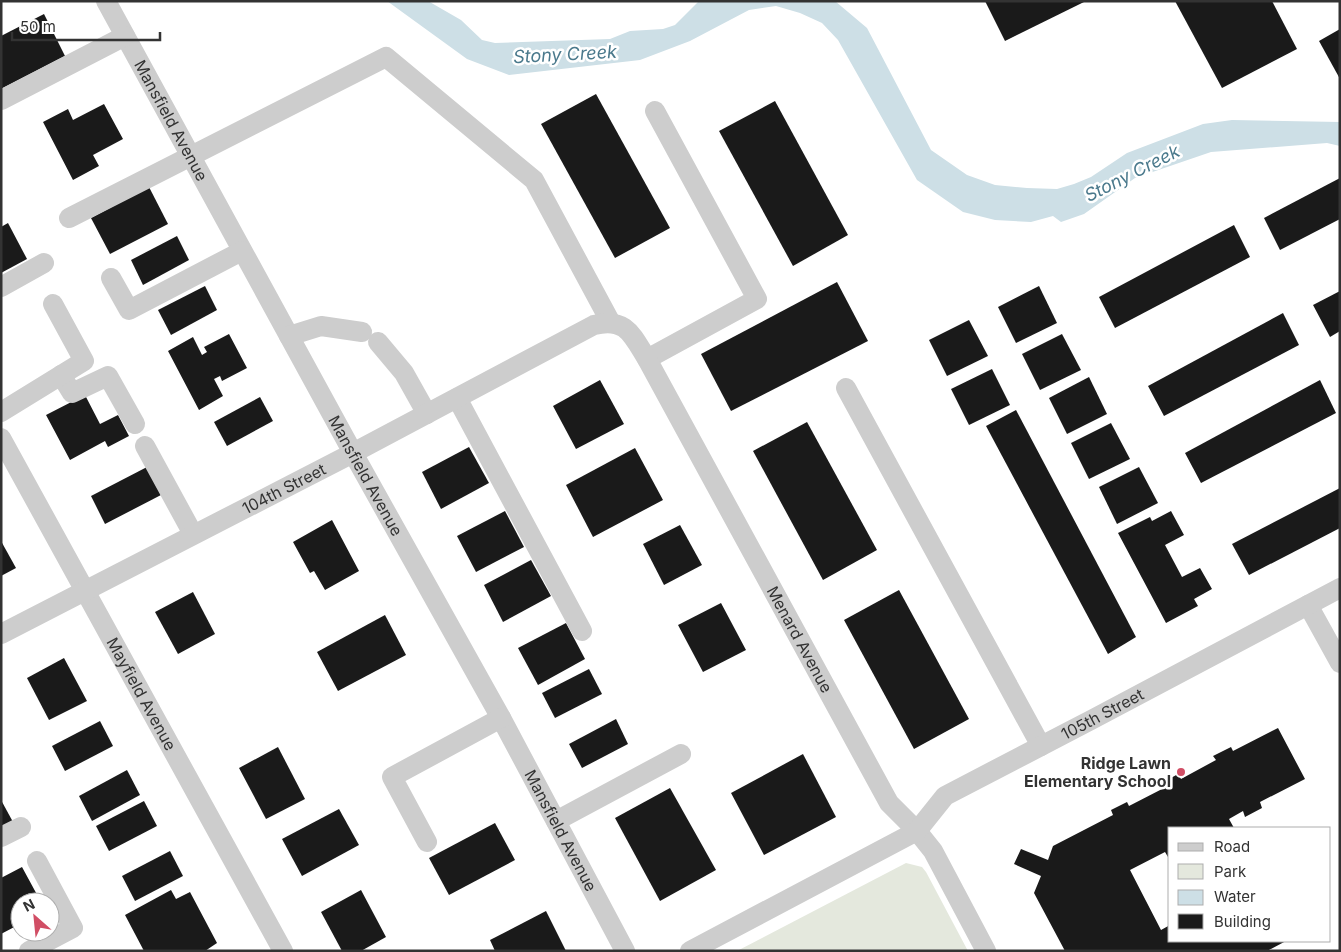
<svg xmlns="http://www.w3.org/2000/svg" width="1341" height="952" font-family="Inter,sans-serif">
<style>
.green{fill:#e4e8dd}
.water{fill:#cddfe6}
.building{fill:#1a1a1a}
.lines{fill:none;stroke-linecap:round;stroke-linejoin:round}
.minor{stroke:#cdcdcd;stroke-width:20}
.poi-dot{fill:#d14e65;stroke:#fff;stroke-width:2}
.labels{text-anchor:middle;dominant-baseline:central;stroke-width:5;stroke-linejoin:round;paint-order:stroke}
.street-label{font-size:16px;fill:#333;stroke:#fff}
.poi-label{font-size:16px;font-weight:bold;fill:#333;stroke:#fff;text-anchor:end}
.water-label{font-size:18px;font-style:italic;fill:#4a798c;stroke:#fff}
</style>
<rect width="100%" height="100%" fill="#fff"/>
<path class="green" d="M906,863L922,867L926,872L968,951H737Z"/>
<path class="water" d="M387,1H428L461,20L482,40L495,43L610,39L630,31L663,29L675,25L699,1H835L867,28L931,150L967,175L995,185L1027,188L1057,189L1074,184L1091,177L1127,153L1203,124L1232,120L1340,122V146L1327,143L1211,152L1135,178L1084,214L1061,222L1053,216L1031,222L995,220L963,212L917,180L838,40L822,23L800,13L776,6L749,10L690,41L640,60L509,75L467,59Z"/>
<g class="building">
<path d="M985,1H1086L1005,41Z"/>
<path d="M1175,1H1272L1297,49L1222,88Z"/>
<path d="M44,14L65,56L1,89V36Z"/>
<path d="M1340,29V79L1319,41Z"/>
<path d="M596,94L670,228L615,258L541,124Z"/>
<path d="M775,101L848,235L793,266L719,131Z"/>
<path d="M104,104L123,139L93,155L99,166L73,180L43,122L68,109L73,120Z"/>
<path d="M1340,178V219L1280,250L1264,218Z"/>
<path d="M149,187L168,224L110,254L91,218Z"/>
<path d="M8,223L27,259L1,273V227Z"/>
<path d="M1234,225L1250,257L1115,328L1099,297Z"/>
<path d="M177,236L189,260L143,285L131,260Z"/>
<path d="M837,282L868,341L731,411L701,354Z"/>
<path d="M205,286L217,310L171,335L158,310Z"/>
<path d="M1039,286L1057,323L1016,343L998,307Z"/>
<path d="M1340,291V331L1330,337L1313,305Z"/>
<path d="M1283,313L1299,345L1164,416L1148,386Z"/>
<path d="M969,320L988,356L947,376L929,340Z"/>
<path d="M229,334L247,368L222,381L220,376L214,379L223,396L199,410L168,351L193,337L202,355L207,352L204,347Z"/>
<path d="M1062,334L1081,370L1040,390L1022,354Z"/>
<path d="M992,369L1010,405L969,425L951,389Z"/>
<path d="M1089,377L1107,414L1067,434L1049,398Z"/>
<path d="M600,380L624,424L576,449L553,406Z"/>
<path d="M1320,380L1336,413L1201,483L1185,453Z"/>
<path d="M85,395L100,424L118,415L129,436L108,447L105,441L70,460L46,415Z"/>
<path d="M260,397L273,421L227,446L214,422Z"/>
<path d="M1016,410L1136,637L1108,654L986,426Z"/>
<path d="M807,422L877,550L823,580L753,451Z"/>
<path d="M1111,423L1130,459L1089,479L1071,443Z"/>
<path d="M469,447L489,483L441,509L422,472Z"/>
<path d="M635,448L663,500L593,537L566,485Z"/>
<path d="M147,467L161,495L105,524L91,496Z"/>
<path d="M1139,467L1158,503L1117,524L1099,487Z"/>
<path d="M1340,488V528L1249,575L1232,544Z"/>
<path d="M505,511L524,547L476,572L457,536Z"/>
<path d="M1171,511L1184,535L1165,545L1182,577L1200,568L1212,589L1194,599L1198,606L1166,623L1118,533L1150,517L1152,521Z"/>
<path d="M332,520L359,571L325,590L314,571L310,573L293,542Z"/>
<path d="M680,525L702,565L664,585L643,544Z"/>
<path d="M1,541L16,568L1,576Z"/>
<path d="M531,560L551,596L503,622L484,585Z"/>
<path d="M899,590L969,719L914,749L844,620Z"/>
<path d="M193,592L215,634L178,654L155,612Z"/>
<path d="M721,603L746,650L703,672L678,625Z"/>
<path d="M385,615L406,655L338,691L317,652Z"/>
<path d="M566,623L585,659L538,685L518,648Z"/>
<path d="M64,658L87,701L49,720L27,678Z"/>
<path d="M589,669L602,694L555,718L542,693Z"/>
<path d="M616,719L628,744L582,768L569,744Z"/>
<path d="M100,721L113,746L65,771L52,746Z"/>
<path d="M1278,728L1305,779L1260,802L1262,808L1245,817L1243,811L1229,819L1234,828H1170V856L1168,857L1165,852L1130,870L1161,930L1170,925V941H1286L1267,951H1065L1034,893L1041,876L1014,864L1021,849L1048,860L1053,846L1113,815L1111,810L1127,802L1129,806L1164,788L1162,783L1178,774L1181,779L1216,760L1213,756L1231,747L1233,751Z"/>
<path d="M278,747L305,799L266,819L239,768Z"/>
<path d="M803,754L836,817L764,855L731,793Z"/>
<path d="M127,770L140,795L92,821L79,796Z"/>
<path d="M670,788L716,870L660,901L615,818Z"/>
<path d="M1,800L13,822L1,828Z"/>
<path d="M144,801L157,826L109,851L96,826Z"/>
<path d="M339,809L359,845L302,876L282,839Z"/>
<path d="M495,823L515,860L449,895L429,858Z"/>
<path d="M170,851L183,876L135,901L122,876Z"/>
<path d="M22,867L41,902H20V924L1,934V878Z"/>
<path d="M171,890L176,899L190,892L217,943L205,951H144L125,915Z"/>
<path d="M361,890L386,937L361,951H342L321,912Z"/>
<path d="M546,911L566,951H495L490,940Z"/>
</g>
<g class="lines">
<g class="minor">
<path id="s1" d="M106,1L353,453L501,718L625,951"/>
<path d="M1,100L125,36"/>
<path d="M69,218L386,57L534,180L611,323"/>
<path d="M111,278L129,310L242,251"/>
<path d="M1,287L44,263"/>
<path d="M289,336L321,326L362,332"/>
<path d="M378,342L404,373L427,414"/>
<path d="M647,359L757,299L655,111"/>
<path d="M61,375L72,393L108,376L135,424"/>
<path d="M846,388L1041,746"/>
<path d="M457,398L582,631"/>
<path d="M1,412L84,361L53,304"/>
<path id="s2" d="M1,438L283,951"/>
<path d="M145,446L193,534"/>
<path d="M1308,605L1340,663"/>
<path id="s3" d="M1,634L353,453L594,325C626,317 632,335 647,359L889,803L917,831L933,851L986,951"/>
<path d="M556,821L681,754"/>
<path d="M1,837L21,827"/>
<path d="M427,842L392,777L501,718"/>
<path d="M29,951L73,928L37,861"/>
<path id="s4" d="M690,951L917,831L945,796L1093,719L1340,588"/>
</g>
</g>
<circle class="poi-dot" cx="1181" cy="772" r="5"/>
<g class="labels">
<g class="street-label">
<text stroke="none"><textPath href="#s1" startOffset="136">Mansfield Avenue</textPath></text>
<text stroke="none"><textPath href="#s1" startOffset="541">Mansfield Avenue</textPath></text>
<text stroke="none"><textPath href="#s3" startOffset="318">104th Street</textPath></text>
<text stroke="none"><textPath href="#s3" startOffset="1058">Menard Avenue</textPath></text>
<text stroke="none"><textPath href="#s2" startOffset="292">Mayfield Avenue</textPath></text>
<text stroke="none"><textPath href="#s4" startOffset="479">105th Street</textPath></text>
<text stroke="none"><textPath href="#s1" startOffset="946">Mansfield Avenue</textPath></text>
</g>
<g class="poi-label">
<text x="1171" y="763">Ridge Lawn<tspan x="1171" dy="18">Elementary School</tspan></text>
</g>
<g class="water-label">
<text transform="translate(565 54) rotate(-3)">Stony Creek</text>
<text transform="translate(1132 173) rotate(-27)">Stony Creek</text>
</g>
</g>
<rect width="1341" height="952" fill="none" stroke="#333333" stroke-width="5"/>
<rect x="1168" y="827" width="162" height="115" fill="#ffffff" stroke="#adadad"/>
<rect x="1178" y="843" width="25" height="8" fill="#cdcdcd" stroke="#adadad"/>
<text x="1214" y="852" font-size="15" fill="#333333">Road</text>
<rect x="1178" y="864" width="25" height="15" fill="#e4e8dd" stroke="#adadad"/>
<text x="1214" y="877" font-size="15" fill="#333333">Park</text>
<rect x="1178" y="890" width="25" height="15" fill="#cddfe6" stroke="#adadad"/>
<text x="1214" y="902" font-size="15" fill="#333333">Water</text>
<rect x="1178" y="914" width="25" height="15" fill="#1a1a1a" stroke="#adadad"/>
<text x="1214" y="927" font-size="15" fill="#333333">Building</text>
<g transform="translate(35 917) rotate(333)"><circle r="24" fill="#ffffff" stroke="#adadad"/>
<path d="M0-4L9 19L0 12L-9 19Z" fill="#d14e65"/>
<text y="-8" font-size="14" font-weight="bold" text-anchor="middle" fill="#333333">N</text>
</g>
<path d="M12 32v8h148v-8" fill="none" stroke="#333333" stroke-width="2.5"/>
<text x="20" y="32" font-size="15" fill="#333333" stroke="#ffffff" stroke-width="4" paint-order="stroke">50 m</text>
</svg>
